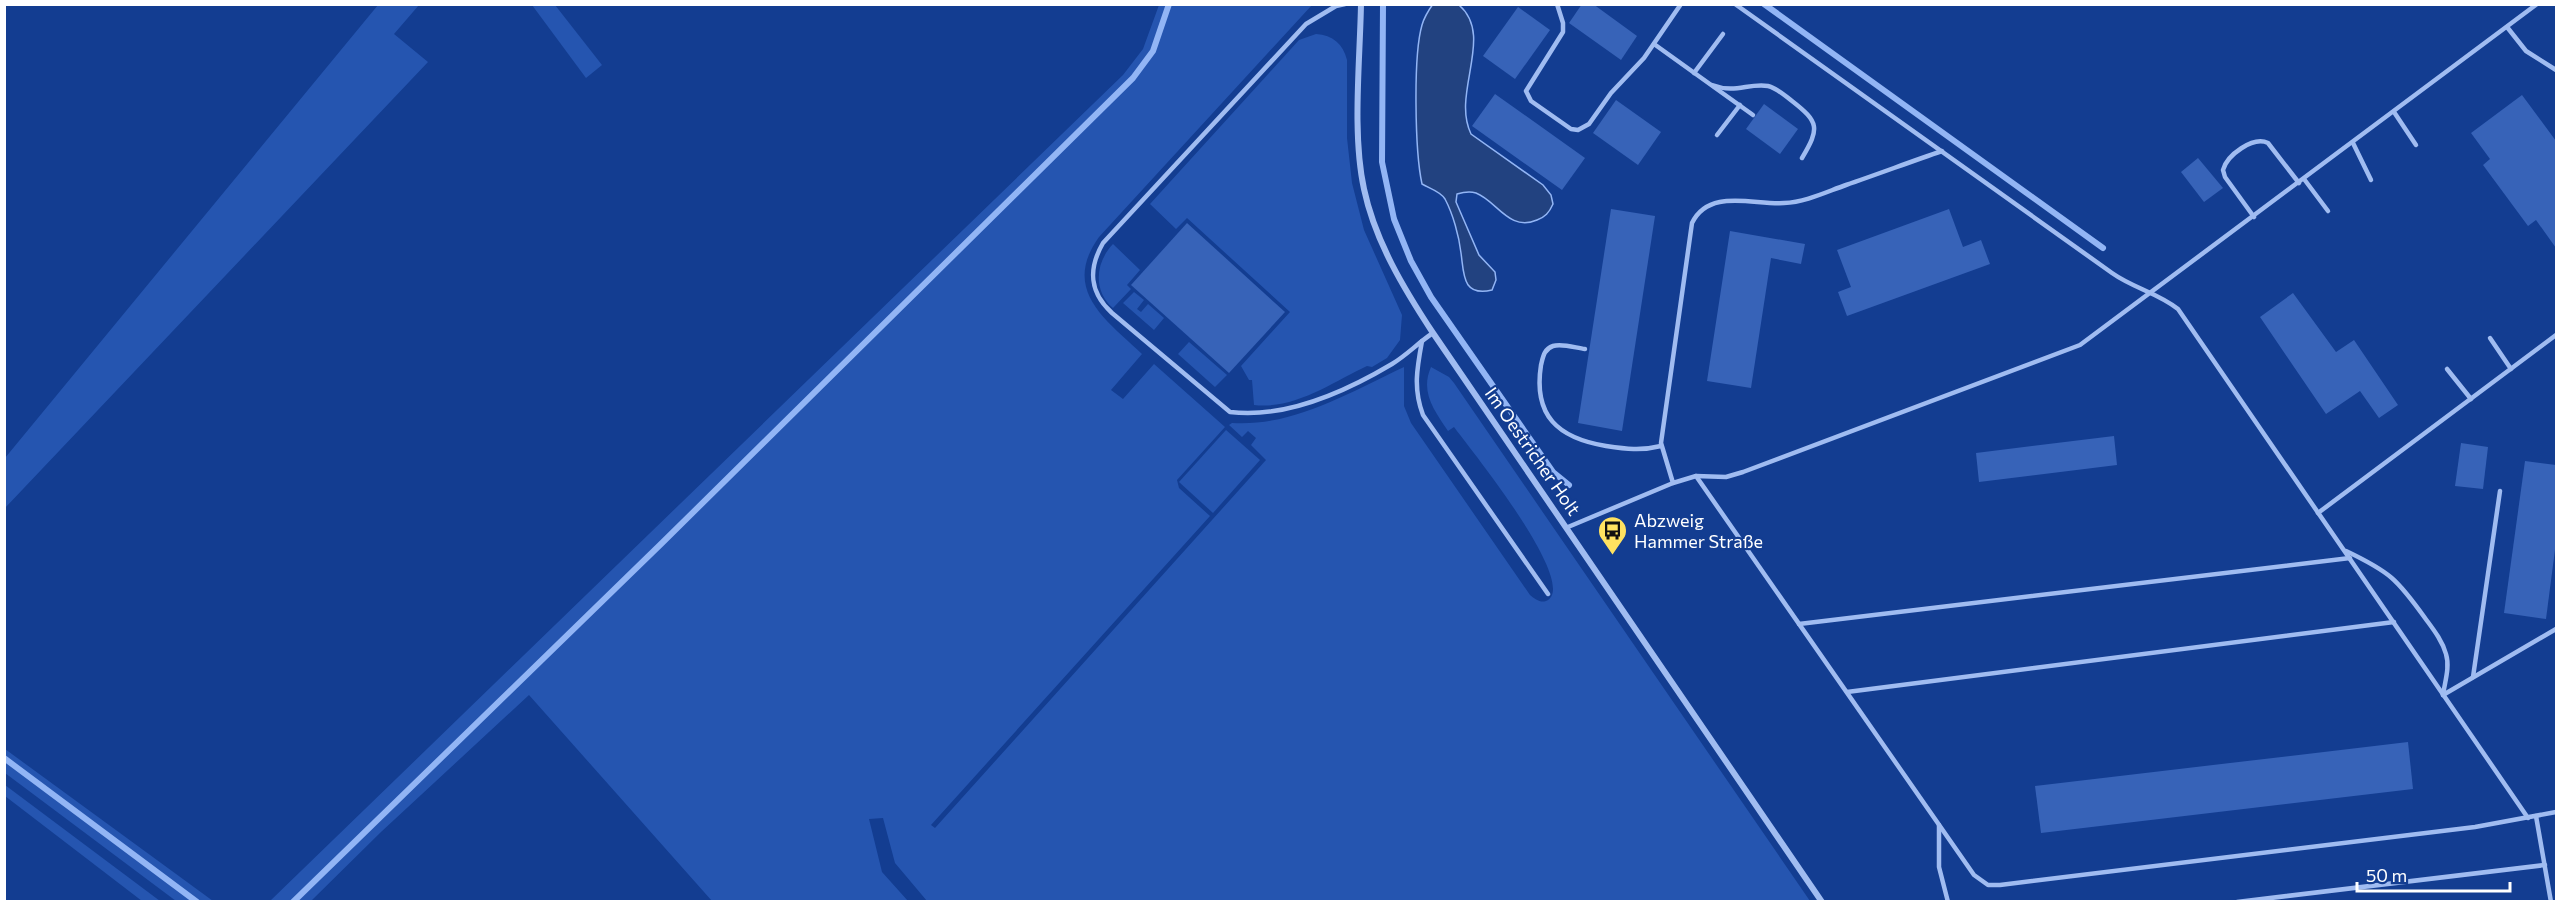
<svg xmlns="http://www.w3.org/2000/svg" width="2561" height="906" font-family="Commissioner,sans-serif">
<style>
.green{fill:#2555b0}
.water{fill:#224280;stroke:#92b5f5;stroke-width:1.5}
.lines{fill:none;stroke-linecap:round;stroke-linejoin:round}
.stream{stroke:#92b5f5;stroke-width:6}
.building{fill:#3763b8}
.service{stroke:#a0bcf1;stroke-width:4.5}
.minor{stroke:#a0bcf1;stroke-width:6}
.labels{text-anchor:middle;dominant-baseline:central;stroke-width:4.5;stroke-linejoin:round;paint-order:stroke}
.street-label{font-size:18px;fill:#fff;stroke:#133d91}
.poi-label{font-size:18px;fill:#fff;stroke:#133d91;text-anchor:start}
</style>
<rect width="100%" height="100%" fill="#133d91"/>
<g class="green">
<path d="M378,5H419L394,34L428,62L5,508V458Z"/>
<path d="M532,5H555L602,65L586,78Z"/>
<path d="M1159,5H1312L1099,237C1061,290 1106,320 1142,354L1111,390L1123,399L1154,364L1225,427L1177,480L1179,488L1210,516L931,825L935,828L1266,460L1251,445L1256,438L1248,431L1242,437L1229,425L1232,423C1294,427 1350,392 1404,367V406L1411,423L1530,595C1535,599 1540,603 1546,601C1582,586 1468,446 1454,427L1448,431C1434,410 1420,392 1431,367L1449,377L1454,383L1810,901H927L895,863L883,818L869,819L882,872L908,901H712L529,695L381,832L311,901H270L1123,75L1143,49Z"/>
<path d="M1316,34C1333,35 1343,44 1347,60V138L1352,183L1364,230L1402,315L1400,340L1387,358L1372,367L1367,366C1333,382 1294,410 1254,405L1252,380H1249L1241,366L1290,312L1187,218L1176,229L1150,204L1299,40Z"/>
<path d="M1113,244L1140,270L1127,285L1131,289L1113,308C1093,291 1095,263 1113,244Z"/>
<path d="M1134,292L1144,300L1137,309L1141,312L1148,304L1164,318L1154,330L1123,303Z"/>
<path d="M1189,342L1227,375L1215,387L1178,354Z"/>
<path d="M1226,430L1260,460L1213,513L1179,482Z"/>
<path d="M4,749H5L213,901H176L5,773Z"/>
<path d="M4,785H5L160,901H142L5,796Z"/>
</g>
<path class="water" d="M1433,4L1459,5C1495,36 1451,93 1471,134L1543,185L1551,195L1553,204C1549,213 1545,217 1537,220C1509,232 1497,201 1476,193C1469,191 1464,192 1457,194L1456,202L1479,255L1495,272L1496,280L1492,290C1462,297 1464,274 1461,253C1459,236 1453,214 1445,199C1440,191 1430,189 1422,184C1415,152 1413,56 1422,25C1424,18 1428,11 1433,4Z"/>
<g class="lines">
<g class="stream">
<path d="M1383,4L1382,162L1394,219L1411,261L1431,297L1553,472L1569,485"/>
<path d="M1764,4L2103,248"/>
<path d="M4,758L197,902"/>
<path d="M293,902L662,543L1133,78L1153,51L1169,4"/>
</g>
</g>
<g class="building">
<path d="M1582,4H1593L1637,36L1621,60L1569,23Z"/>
<path d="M1518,7L1550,30L1515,79L1483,56Z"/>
<path d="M1495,94L1585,158L1562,190L1472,126Z"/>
<path d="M2522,95L2556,141V248L2536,220L2528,226L2483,165L2490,159L2471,133Z"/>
<path d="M1616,100L1661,132L1638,165L1593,133Z"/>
<path d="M1764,104L1798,129L1780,154L1746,129Z"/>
<path d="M2198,158L2223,188L2204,202L2181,172Z"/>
<path d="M1611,209L1655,216L1622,431L1578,423Z"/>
<path d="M1949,209L1963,247L1981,240L1990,264L1847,316L1838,292L1851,287L1837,250Z"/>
<path d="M1187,223L1285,312L1229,373L1131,285Z"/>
<path d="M1730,231L1805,244L1801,264L1771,258L1751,388L1707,381Z"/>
<path d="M2293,293L2336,352L2354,340L2398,405L2379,418L2360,391L2326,414L2260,317Z"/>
<path d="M2114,436L2117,465L1979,482L1976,453Z"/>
<path d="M2461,443L2488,447L2483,489L2455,486Z"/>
<path d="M2525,461L2556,465V542L2546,619L2504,613Z"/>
<path d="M2408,742L2413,789L2041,833L2035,786Z"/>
</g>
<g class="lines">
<g class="service">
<path d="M1345,4L1336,6L1306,24L1103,243C1088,269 1089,292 1112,313L1230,412C1286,419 1345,392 1392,364C1407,355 1419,342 1433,333"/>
<path d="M1557,4L1563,23V32L1526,91L1531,101L1571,129L1578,130L1589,124L1611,93L1644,58L1681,4"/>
<path d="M1735,4L2112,273C2133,288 2158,293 2178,309L2528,818"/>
<path d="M2507,27L2526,51L2556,70"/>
<path d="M1654,44L1753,115"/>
<path d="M1694,73L1723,34"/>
<path d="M1712,85C1736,94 1747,83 1768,86C1777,88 1784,95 1792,101C1819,122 1820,128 1802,158"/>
<path d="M2394,112L2416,145"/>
<path d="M1717,135L1740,105"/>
<path d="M2353,143L2371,180"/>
<path d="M1942,151C1910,162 1878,174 1846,185C1826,192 1806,202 1784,203C1753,205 1709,188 1692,223L1661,443L1673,483L1696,476L1974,875L1988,885H2000L2475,827L2556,812"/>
<path d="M2304,179L2328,211"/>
<path d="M2254,217L2225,177L2223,170C2227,155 2253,136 2268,143L2299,183"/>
<path d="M2490,338L2511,369"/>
<path d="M1422,341C1417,368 1413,389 1423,415L1548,594"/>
<path d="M1585,349C1576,348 1562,343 1553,346C1544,349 1543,357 1541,365C1533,416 1558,438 1606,446C1626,449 1641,451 1661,446"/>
<path d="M2447,369L2471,399"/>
<path d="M1696,476L1726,477L1743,472L2080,345L2537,4"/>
<path d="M2318,513L2556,335"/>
<path d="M1568,527L1673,483"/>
<path d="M2346,551C2390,572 2397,579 2425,618C2433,629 2442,640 2446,654C2450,667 2445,681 2443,695"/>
<path d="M1799,624L2350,558"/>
<path d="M2473,677L2500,491"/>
<path d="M1847,692L2394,622"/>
<path d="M2443,695L2556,629"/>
<path d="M2536,816L2551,902"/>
<path d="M1939,825V867L1948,902"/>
<path d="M2237,902L2545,865"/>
</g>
<path class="minor" d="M1361,4C1360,61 1352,134 1364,189C1375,241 1404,289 1433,333L1822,902"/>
</g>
<defs>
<symbol id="bus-pin" viewBox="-11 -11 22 30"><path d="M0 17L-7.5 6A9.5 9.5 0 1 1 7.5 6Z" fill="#ffe260" stroke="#133d91"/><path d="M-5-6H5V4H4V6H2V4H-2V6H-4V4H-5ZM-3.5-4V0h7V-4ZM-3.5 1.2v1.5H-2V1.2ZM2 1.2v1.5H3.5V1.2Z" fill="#111"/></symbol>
</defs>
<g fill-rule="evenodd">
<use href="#bus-pin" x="1596" y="514" width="33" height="45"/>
</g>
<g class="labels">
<g class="street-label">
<text transform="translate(1533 451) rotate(55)">Im Oestricher Holt</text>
</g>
<g class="poi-label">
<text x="1634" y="520">Abzweig<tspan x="1634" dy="21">Hammer Straße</tspan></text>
</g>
</g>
<rect width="2561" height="906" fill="none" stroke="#ffffff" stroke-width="12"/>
<path d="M2357 882v9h153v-9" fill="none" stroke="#ffffff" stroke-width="3"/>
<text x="2366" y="882" font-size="18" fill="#ffffff" stroke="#133d91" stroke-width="4.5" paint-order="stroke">50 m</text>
</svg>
